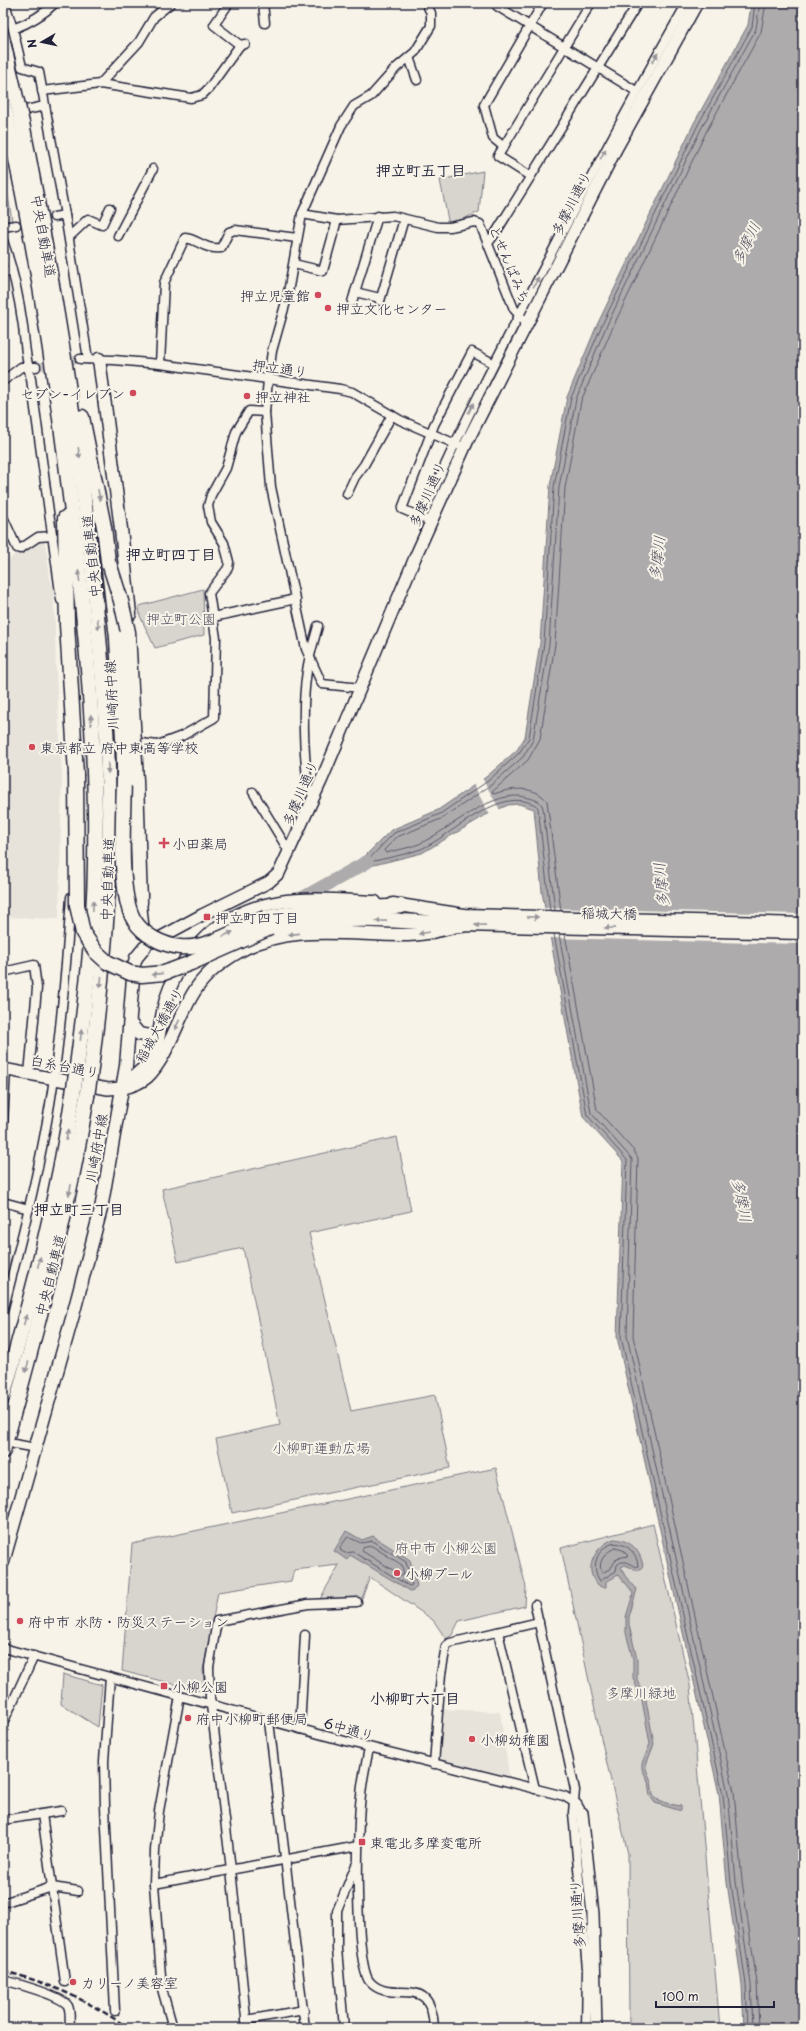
<svg xmlns="http://www.w3.org/2000/svg" width="806" height="2031" font-family="'Playpen Sans','Klee One',sans-serif">
<style>
.built{fill:#e7e3db}
.green{fill:#d8d5cf;stroke:#7d7c85}
.water{fill:#aeabad;stroke:#76747f}
.pier{fill:#f7f3e8}
.lines{fill:none;stroke-linecap:round;stroke-linejoin:round}
.shore{stroke:#5a5969;stroke-width:1}
.river{stroke:#aeabad;stroke-width:14}
.street-tunnel{stroke:#ccc9c5;stroke-width:8;stroke-dasharray:8 4;stroke-linecap:butt}
.street-casing{stroke:#22223b;stroke-width:11}
.secondary-casing{stroke:#22223b;stroke-width:14}
.primary-casing{stroke:#22223b;stroke-width:15}
.highway-casing{stroke:#22223b;stroke-width:17}
.street{stroke:#f7f3e8;stroke-width:8}
.secondary{stroke:#f7f3e8;stroke-width:11}
.primary{stroke:#f7f3e8;stroke-width:12}
.highway{stroke:#f7f3e8;stroke-width:14}
.rail{stroke:#22223b;stroke-width:2.5;stroke-dasharray:6 3;stroke-linecap:butt}
.highway-bridge-casing{stroke:#22223b;stroke-width:17;stroke-linecap:butt}
.highway-bridge{stroke:#f7f3e8;stroke-width:14}
.oneway{fill:#97959a}
.poi-dot{fill:#d1495b;stroke:#f7f3e8;stroke-width:1.5}
.labels{text-anchor:middle;dominant-baseline:central;stroke-width:4;stroke-linejoin:round;paint-order:stroke}
.street-label{font-size:14px;fill:#22223b;stroke:#f7f3e8}
.poi-label{font-size:14px;fill:#22223b;stroke:#f7f3e8;text-anchor:start}
.park-label{font-size:14px;fill:#504f60;stroke:#f7f3e8}
.neighbourhood-label{font-size:15px;font-weight:bold;fill:#22223b;stroke:#f7f3e8}
.water-label{font-size:15px;font-style:italic;fill:#535263;stroke:#f7f3e8}
</style>
<rect width="100%" height="100%" fill="#f7f3e8"/>
<filter id="ink" filterUnits="userSpaceOnUse"><feTurbulence type="fractalNoise" baseFrequency=".025" numOctaves="2"/><feDisplacementMap in="SourceGraphic" scale="8" xChannelSelector="R" yChannelSelector="G"/><feConvolveMatrix kernelMatrix="1 2 1 2 8 2 1 2 1" color-interpolation-filters="sRGB"/></filter>
<g filter="url(#ink)">
<g class="built">
<path d="M39,539L45,543L47,554L49,576L53,587L55,623L56,674L62,773L59,919L3,917V557L4,560H9L16,553L29,549Z"/>
<path d="M443,1709L500,1712L510,1781L438,1765Z"/>
</g>
<g class="green">
<path d="M3,167L12,220L3,222Z"/>
<path d="M483,171L479,212L449,225L440,180Z"/>
<path d="M203,589L204,635L155,648L140,616L139,606Z"/>
<path d="M397,1137L411,1211L309,1233L351,1411L435,1395L450,1468L232,1513L216,1439L280,1425L243,1248L178,1262L162,1189Z"/>
<path d="M496,1468L526,1587L525,1606L459,1621L452,1635L446,1639L433,1620L370,1577L362,1598L320,1599L339,1565L294,1570L291,1581L218,1592L203,1671L205,1692L122,1671L132,1544Z"/>
<path d="M653,1524L690,1685L720,2028H629L628,1854L601,1738L561,1548Z"/>
<path d="M63,1674L102,1685L98,1727L61,1704Z"/>
</g>
<g class="water">
<path d="M753,3H803V2028H744L742,1985L727,1883L719,1794L617,1337L623,1161L583,1117L542,892L534,809L519,804L508,805L486,815L422,853L350,871L391,830L438,810L486,777L517,750L525,737L540,643L550,486L567,397L597,325L694,123L748,25L751,5Z"/>
<path d="M346,1531L362,1540L373,1536L410,1560L417,1586L412,1592L350,1555L347,1560L334,1551Z"/>
<path d="M614,1539C630,1540 640,1549 643,1566L638,1571L625,1565L621,1567L625,1576L637,1589L629,1617V1625L637,1659V1679L646,1700L654,1744L646,1765V1769L651,1781L653,1794L657,1799L669,1804L681,1806V1811L655,1803L650,1796L648,1781L642,1769V1763L650,1744L642,1700L633,1678V1659L626,1633V1617L633,1594C631,1588 622,1580 618,1575L606,1582V1587H601C580,1573 595,1545 614,1539Z"/>
</g>
<g class="pier">
<path d="M482,778L500,810L490,815L473,784Z"/>
<path d="M543,908L803,914V944L549,938Z"/>
</g>
<g class="lines">
<g class="shore">
<path d="M550,910L538,808C536,804 532,804 528,802C494,791 451,836 421,849C405,855 386,858 370,862L368,860L394,833L440,814L488,781L519,753L529,738L544,643L554,487L571,398L601,327L698,125L752,27L755,3"/>
<path d="M555,910L543,808C541,801 536,800 529,798C494,786 450,830 419,844C409,848 397,850 386,853L384,850L397,837L443,818L491,785L523,757L533,740L549,644L559,487L576,399L605,329L702,127L756,29L760,3"/>
<path d="M561,911L547,801C535,785 510,788 494,794L492,792L528,760L540,739L555,644L565,488L581,401L611,331L707,130L761,32L766,3"/>
<path d="M554,934L587,1115L627,1160L621,1337L723,1794L731,1883L746,1984L748,2028"/>
<path d="M559,934L591,1113L632,1159L627,1336L728,1793L736,1882L751,1984L753,2028"/>
<path d="M565,934L597,1110L634,1151L638,1158L633,1336L734,1792L742,1881L757,1983L759,2028"/>
<path d="M348,1537L361,1543L372,1541L406,1562L412,1585L409,1586L353,1552L345,1553L341,1551L340,1548Z"/>
<path d="M614,1543C627,1544 637,1552 638,1566L636,1567L626,1562H621L617,1565L616,1571L600,1581C590,1566 597,1548 614,1543Z"/>
<path d="M372,1546L402,1565L404,1575H401L362,1551L363,1548Z"/>
<path d="M615,1548L623,1550L628,1556L617,1558L611,1568L602,1573C597,1562 605,1552 615,1548Z"/>
</g>
<path class="river" d="M294,903L367,862"/>
<g class="street-tunnel">
<path d="M16,225L54,217"/>
<path d="M36,367L80,359"/>
</g>
<defs>
<g id="street">
<path d="M5,3L13,29C29,23 43,15 55,3"/>
<path d="M229,3L214,25L240,45"/>
<path d="M263,3L265,23"/>
<path d="M499,3L497,6L636,91"/>
<path d="M13,29L22,67L39,72L65,215L88,359"/>
<path d="M409,57L417,80"/>
<path d="M100,84L139,42L154,17L171,3"/>
<path d="M42,91L100,84L191,98L202,95L209,88L240,45L245,44"/>
<path d="M16,112L45,106"/>
<path d="M504,147L493,138L484,105L543,3"/>
<path d="M530,176L498,156L591,3"/>
<path d="M302,214L337,220L393,216L438,227H450L474,222L480,224L514,309L522,318"/>
<path d="M54,217L65,215"/>
<path d="M3,227L16,225"/>
<path d="M118,236L153,169"/>
<path d="M69,237L88,219L102,225L110,208"/>
<path d="M3,241C13,268 19,298 23,326C25,344 26,361 31,379L61,600"/>
<path d="M488,243L495,234L638,3"/>
<path d="M294,264L323,271L337,220"/>
<path d="M3,273L11,271"/>
<path d="M355,292L380,298"/>
<path d="M380,301L404,219"/>
<path d="M352,302L378,216"/>
<path d="M80,359L114,360L160,364L340,389L352,392L400,420L458,445"/>
<path d="M160,364L164,283L185,238C198,239 204,250 221,248L229,232L235,230L297,238"/>
<path d="M3,381L21,367H36"/>
<path d="M347,494L355,477L364,465L392,415"/>
<path d="M3,517L17,548L20,549L38,537L53,536"/>
<path d="M422,517C460,428 505,342 550,256C594,171 639,86 687,3"/>
<path d="M425,519L402,509L434,425L472,352L493,363"/>
<path d="M213,617L296,599"/>
<path d="M361,688L322,684L306,649L271,487L265,412L268,380L272,351L287,298L302,214L341,126L354,106L371,96L396,68L415,52L431,26V13L426,3"/>
<path d="M141,743L158,745L182,736L214,718L216,638L209,593L228,568L229,562L224,543L211,522L208,506L211,495L226,468L236,432L249,411L265,412"/>
<path d="M253,792L290,853"/>
<path d="M315,796L308,789C304,751 301,709 307,671C309,656 314,641 318,626"/>
<path d="M3,972L34,965L37,988L29,1074"/>
<path d="M3,1124L6,1070"/>
<path d="M3,1202L29,1209"/>
<path d="M3,1311C23,1234 43,1156 54,1078C62,1017 67,957 71,897"/>
<path d="M14,1444L36,1448"/>
<path d="M535,1605L575,1790L573,1813L587,1969L586,2028"/>
<path d="M498,1632L535,1789"/>
<path d="M3,1648L341,1740L564,1796L577,1804L582,1813"/>
<path d="M110,1677L104,1761L105,1807L115,2011"/>
<path d="M269,1721L305,2028"/>
<path d="M3,1723L34,1656"/>
<path d="M300,1729L305,1635"/>
<path d="M369,1748C366,1764 362,1780 361,1796C357,1824 354,1965 370,1982C393,2007 431,1969 434,2028"/>
<path d="M434,1764L441,1674L446,1646L450,1643L539,1622"/>
<path d="M42,1814L65,1982"/>
<path d="M3,1820L61,1811"/>
<path d="M154,1884L358,1846"/>
<path d="M3,1903L52,1887L78,1891"/>
<path d="M3,1980C15,1983 63,1996 68,2006C71,2012 69,2022 70,2028"/>
<path d="M246,2020L304,2010"/>
<path d="M173,2028L162,1989L154,1884L155,1850L159,1811L180,1696"/>
<path d="M247,2028L231,1869L210,1697L209,1667L217,1621L308,1604L357,1602"/>
<path d="M344,2028L337,1949V1911L356,1865"/>
</g>
<g id="secondary">
<path d="M152,942L202,915L269,882L279,873L322,779L417,553L468,440L616,149L697,3"/>
<path d="M3,1069L108,1089L122,1088"/>
<path d="M582,1813L593,1914L596,2028"/>
</g>
<g id="primary">
<path d="M99,359L121,529L130,614"/>
<path d="M141,894L140,903L143,933"/>
<path d="M393,904L464,915L803,924"/>
<path d="M130,1023L139,1034L150,1036L159,1033"/>
<path d="M122,1088C131,1077 145,1070 152,1058C159,1046 159,1030 162,1017C164,1004 168,991 174,979C181,963 192,950 205,938C254,891 313,899 375,902"/>
<path d="M122,1088C131,1086 140,1083 147,1077C168,1057 178,1017 194,992C204,975 221,962 238,952C288,922 353,936 408,935C426,935 444,929 462,925L803,933"/>
<path d="M3,1562L73,1315L101,1209L126,1066L134,965L136,958L145,947"/>
</g>
<g id="highway">
<path d="M22,123C53,280 79,436 95,595C104,685 111,775 109,865C107,936 99,1006 90,1076"/>
<path d="M9,127C36,249 55,372 70,496C85,618 97,741 95,864C94,934 85,1004 76,1074"/>
<path d="M82,417L104,527L117,638"/>
<path d="M65,518L67,624L76,774"/>
<path d="M136,781L140,903"/>
<path d="M266,918C311,908 356,910 402,906"/>
<path d="M270,928C332,915 398,920 462,925"/>
<path d="M3,1396C32,1297 58,1197 73,1094"/>
<path d="M3,1451C36,1334 67,1217 87,1096"/>
</g>
</defs>
<use href="#street" class="street-casing"/>
<use href="#secondary" class="secondary-casing"/>
<use href="#primary" class="primary-casing"/>
<use href="#highway" class="highway-casing"/>
<use href="#street" class="street"/>
<use href="#secondary" class="secondary"/>
<use href="#primary" class="primary"/>
<use href="#highway" class="highway"/>
<path class="rail" d="M3,1971C48,1982 90,2001 128,2028"/>
<defs>
<g id="highway-bridge">
<path d="M3,42L22,123"/>
<path d="M3,103L9,127"/>
<path d="M110,566L121,601L128,632L136,781"/>
<path d="M117,638C119,680 123,722 124,765C125,803 116,890 134,920C144,936 163,945 180,947C209,950 239,927 266,918"/>
<path d="M76,774L77,905L83,933L96,952L107,962L130,973L142,975L164,973L191,963L270,928"/>
<path d="M73,1094L76,1074"/>
<path d="M87,1096L90,1076"/>
</g>
</defs>
<use href="#highway-bridge" class="highway-bridge-casing"/>
<use href="#highway-bridge" class="highway-bridge"/>
</g>
<defs><path id="oneway-solid" d="M-6-.8H1V-3.2L6.5 0L1 3.2V.8H-6Z"/></defs>
<g class="oneway">
<use href="#oneway-solid" transform="translate(655 58) rotate(-60)"/>
<use href="#oneway-solid" transform="translate(603 154) rotate(-62)"/>
<use href="#oneway-solid" transform="translate(536 282) rotate(-62)"/>
<use href="#oneway-solid" transform="translate(471 408) rotate(-64)"/>
<use href="#oneway-solid" transform="translate(79 453) rotate(83)"/>
<use href="#oneway-solid" transform="translate(99 495) rotate(80)"/>
<use href="#oneway-solid" transform="translate(79 576) rotate(-96)"/>
<use href="#oneway-solid" transform="translate(98 624) rotate(85)"/>
<use href="#oneway-solid" transform="translate(91 720) rotate(-93)"/>
<use href="#oneway-solid" transform="translate(108 768) rotate(89)"/>
<use href="#oneway-solid" transform="translate(93 906) rotate(-88)"/>
<use href="#oneway-solid" transform="translate(533 917) rotate(1)"/>
<use href="#oneway-solid" transform="translate(381 921) rotate(-179)"/>
<use href="#oneway-solid" transform="translate(480 925) rotate(-179)"/>
<use href="#oneway-solid" transform="translate(610 928) rotate(-179)"/>
<use href="#oneway-solid" transform="translate(424 933) rotate(170)"/>
<use href="#oneway-solid" transform="translate(228 934) rotate(-25)"/>
<use href="#oneway-solid" transform="translate(294 934) rotate(174)"/>
<use href="#oneway-solid" transform="translate(157 974) rotate(174)"/>
<use href="#oneway-solid" transform="translate(101 982) rotate(96)"/>
<use href="#oneway-solid" transform="translate(177 1025) rotate(115)"/>
<use href="#oneway-solid" transform="translate(81 1035) rotate(-83)"/>
<use href="#oneway-solid" transform="translate(67 1135) rotate(-81)"/>
<use href="#oneway-solid" transform="translate(70 1190) rotate(101)"/>
<use href="#oneway-solid" transform="translate(39 1262) rotate(-76)"/>
<use href="#oneway-solid" transform="translate(25 1320) rotate(-75)"/>
<use href="#oneway-solid" transform="translate(27 1367) rotate(106)"/>
</g>
</g>
<g class="poi-dot">
<circle cx="318" cy="295" r="4"/>
<circle cx="328" cy="308" r="4"/>
<circle cx="133" cy="393" r="4"/>
<circle cx="247" cy="396" r="4"/>
<circle cx="32" cy="747" r="4"/>
<path d="M162 837h4v4h4v4h-4v4h-4v-4h-4v-4h4z"/>
<rect x="203" y="913" width="8" height="8" rx="2"/>
<circle cx="397" cy="1573" r="4"/>
<circle cx="20" cy="1621" r="4"/>
<rect x="160" y="1682" width="8" height="8" rx="2"/>
<circle cx="188" cy="1718" r="4"/>
<circle cx="472" cy="1739" r="4"/>
<rect x="358" y="1838" width="8" height="8" rx="2"/>
<circle cx="73" cy="1982" r="4"/>
</g>
<g class="labels">
<g class="street-label">
<text transform="translate(571 203) rotate(-63)">多摩川通り</text>
<text transform="translate(44 236) rotate(80)">中央自動車道</text>
<text transform="translate(510 264) rotate(67)">とせんばみち</text>
<text transform="translate(280 368) rotate(8)">押立通り</text>
<text transform="translate(427 494) rotate(-66)">多摩川通り</text>
<text transform="translate(91 556) rotate(-96)">中央自動車道</text>
<text transform="translate(111 695) rotate(-93)">川崎府中線</text>
<text transform="translate(300 793) rotate(-67)">多摩川通り</text>
<text transform="translate(107 879) rotate(-88)">中央自動車道</text>
<text transform="translate(609 913) rotate(1)">稲城大橋</text>
<text transform="translate(159 1025) rotate(-61)">稲城大橋通り</text>
<text transform="translate(65 1066) rotate(11)">白糸台通り</text>
<text transform="translate(96 1148) rotate(-80)">川崎府中線</text>
<text transform="translate(50 1275) rotate(-76)">中央自動車道</text>
<text transform="translate(349 1729) rotate(15)">6中通り</text>
<text transform="translate(577 1914) rotate(-94)">多摩川通り</text>
</g>
<g class="poi-label">
<text x="310" y="295" text-anchor="end">押立児童館</text>
<text x="336" y="308">押立文化センター</text>
<text x="125" y="393" text-anchor="end">セブン-イレブン</text>
<text x="255" y="396">押立神社</text>
<text x="40" y="747">東京都立 府中東高等学校</text>
<text x="172" y="843">小田薬局</text>
<text x="215" y="917">押立町四丁目</text>
<text x="405" y="1573">小柳プール</text>
<text x="28" y="1621">府中市 水防・防災ステーション</text>
<text x="172" y="1686">小柳公園</text>
<text x="196" y="1718">府中小柳町郵便局</text>
<text x="480" y="1739">小柳幼稚園</text>
<text x="370" y="1842">東電北多摩変電所</text>
<text x="81" y="1982">カリーノ美容室</text>
</g>
<g class="park-label">
<text x="181" y="618">押立町公園</text>
<text x="321" y="1447">小柳町運動広場</text>
<text x="446" y="1547">府中市 小柳公園</text>
<text x="641" y="1692">多摩川緑地</text>
</g>
<g class="neighbourhood-label">
<text x="421" y="169">押立町五丁目</text>
<text x="171" y="553">押立町四丁目</text>
<text x="79" y="1208">押立町三丁目</text>
<text x="415" y="1697">小柳町六丁目</text>
</g>
<g class="water-label">
<text transform="translate(745 243) rotate(-64)">多摩川</text>
<text transform="translate(656 558) rotate(-83)">多摩川</text>
<text transform="translate(660 885) rotate(-96)">多摩川</text>
<text transform="translate(743 1200) rotate(79)">多摩川</text>
</g>
</g>
<rect width="806" height="2031" fill="none" stroke="#f7f3e8" stroke-width="16"/>
<rect x="8" y="8" width="790" height="2015" fill="none" stroke="#22223b" stroke-width="1.5" filter="url(#ink)"/>
<g transform="translate(42 42) rotate(261)" stroke="#f7f3e8" stroke-width="3" paint-order="stroke">
<path d="M0-3L7 15L0 10L-7 15Z" fill="#22223b"/>
<text y="-6" font-size="11" font-weight="bold" text-anchor="middle" fill="#22223b">N</text>
</g>
<path d="M656 2001v6h118v-6" fill="none" stroke="#22223b" stroke-width="2"/>
<text x="662" y="2001" font-size="12" fill="#22223b" stroke="#f7f3e8" stroke-width="3" paint-order="stroke">100 m</text>
</svg>
